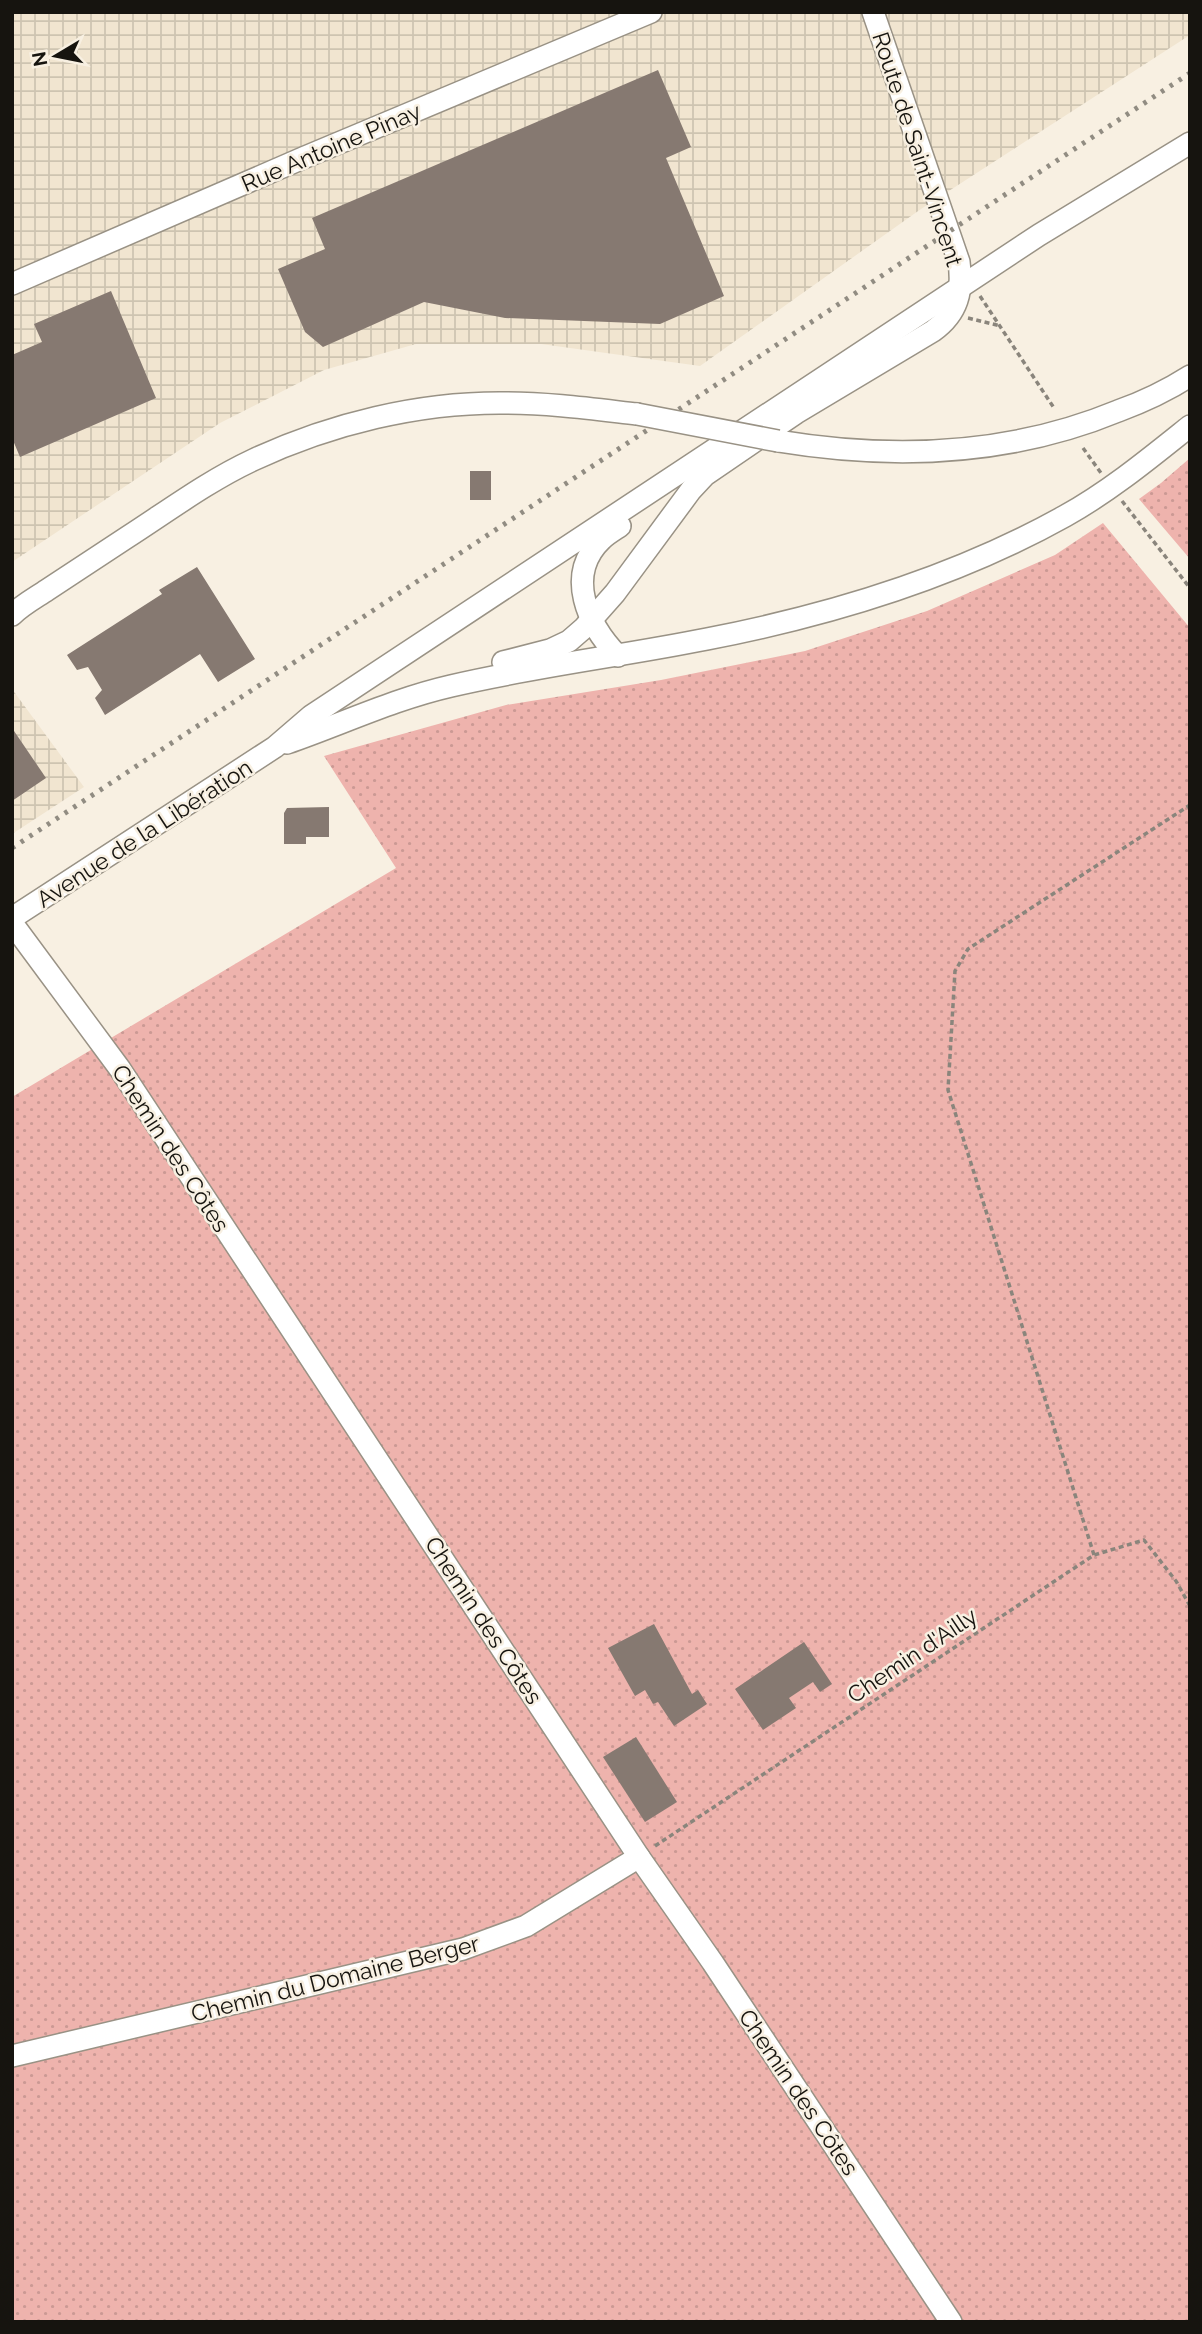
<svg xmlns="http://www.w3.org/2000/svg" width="1202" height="2334" font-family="Raleway,sans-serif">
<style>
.industrial{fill:url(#industrial-grid)}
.grass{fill:url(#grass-dots)}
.building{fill:#867971}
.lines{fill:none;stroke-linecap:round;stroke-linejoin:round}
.minor-casing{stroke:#999285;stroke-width:24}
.path{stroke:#8a857c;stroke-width:3.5;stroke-dasharray:5 3.5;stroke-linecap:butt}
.minor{stroke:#fff;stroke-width:21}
.rail{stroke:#918c82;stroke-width:5;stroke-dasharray:3.5 7;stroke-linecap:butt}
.minor-bridge-casing{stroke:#999285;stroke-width:24;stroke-linecap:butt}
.minor-bridge{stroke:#fff;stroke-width:21}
.labels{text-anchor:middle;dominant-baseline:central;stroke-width:5;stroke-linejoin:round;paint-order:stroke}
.street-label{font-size:23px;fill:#16140f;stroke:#f8f0e2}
</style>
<defs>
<pattern id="industrial-grid" width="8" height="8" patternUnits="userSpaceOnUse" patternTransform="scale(1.75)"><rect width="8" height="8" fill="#f1e5d0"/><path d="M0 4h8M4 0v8" fill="none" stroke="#cec4b1"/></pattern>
<pattern id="grass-dots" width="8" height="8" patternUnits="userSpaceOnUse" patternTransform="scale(1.75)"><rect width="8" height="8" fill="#eeb3ad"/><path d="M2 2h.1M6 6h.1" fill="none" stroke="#cb9994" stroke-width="1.8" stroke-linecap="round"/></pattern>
</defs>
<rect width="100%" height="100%" fill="#f8f0e2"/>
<g class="industrial">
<path d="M12,12H1190V35L921,209L700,366L541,344H416L324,370L220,423L12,562Z"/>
<path d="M12,689L84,787L12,834Z"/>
</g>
<g class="grass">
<path d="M1190,458V559L1139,499L1161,483Z"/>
<path d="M1103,523L1190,628V2322H12V1097L396,868L324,756L506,705L661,680L805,651L927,611L1055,555Z"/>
</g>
<g class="building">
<path d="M658,70L691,147L666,158L724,296L660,324L505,318L424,302L323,347L305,332L278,269L325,249L312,218Z"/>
<path d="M111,291L156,398L20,457L12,438V355L42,342L34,324Z"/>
<rect x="470" y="471" width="21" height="29"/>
<path d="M197,567L255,659L218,682L200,654L105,715L95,698L102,690L88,667L77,670L67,655L162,594L159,590Z"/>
<path d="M12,728L46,778L12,801Z"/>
<path d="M329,807V837H306V844H284V813L287,808Z"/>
<path d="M654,1624L692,1694L698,1690L707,1704L674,1726L658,1702L653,1704L645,1690L635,1696L608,1648Z"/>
<path d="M804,1642L832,1684L820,1692L813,1682L789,1698L796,1708L763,1730L735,1689Z"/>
<path d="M636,1737L677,1802L645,1822L603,1757Z"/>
</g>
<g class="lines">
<defs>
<g id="minor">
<path d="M12,284L303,158L651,12"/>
<path d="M778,441C893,460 1009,456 1118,411C1143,402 1168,390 1190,376"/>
<path d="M12,615C22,605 35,598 47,590C73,573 100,555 126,538C168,511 208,481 253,460C330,424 419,402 505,403C549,403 593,409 637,414"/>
<path d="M618,656C588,625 564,575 602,539C607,534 614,530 620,526"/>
<path d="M503,662L550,650L569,641L584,628L615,593L691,490L705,475L796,413L933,331C958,313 963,291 959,262L873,12"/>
<path d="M287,743C342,724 394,699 451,686C536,666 622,656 707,639C831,615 954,578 1065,516C1110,491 1150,458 1190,426"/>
<path d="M12,918L275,747L311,716L1039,235L1190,143"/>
<path d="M12,923L120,1069L639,1857L713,1963L951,2322"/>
<path d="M12,2056L463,1949L526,1926L639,1857"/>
</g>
</defs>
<use href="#minor" class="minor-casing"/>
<g class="path">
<path d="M980,296L1054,408"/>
<path d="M968,318L1001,326"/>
<path d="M1083,448L1101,473"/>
<path d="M1122,501L1190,588"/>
<path d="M1094,1555L948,1090L955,971L968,949L1190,805"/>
<path d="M655,1846L1094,1555L1144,1540L1176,1581L1190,1606"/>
</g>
<use href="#minor" class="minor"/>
<path class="rail" d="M12,848L1190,73"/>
<defs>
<path id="minor-bridge" d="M637,414L778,441"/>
</defs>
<use href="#minor-bridge" class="minor-bridge-casing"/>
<use href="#minor-bridge" class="minor-bridge"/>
</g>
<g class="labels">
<g class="street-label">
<text transform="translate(331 147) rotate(-23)">Rue Antoine Pinay</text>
<text transform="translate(918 149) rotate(72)">Route de Saint-Vincent</text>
<text transform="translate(144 833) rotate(-33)">Avenue de la Libération</text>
<text transform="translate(171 1148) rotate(57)">Chemin des Côtes</text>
<text transform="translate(484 1620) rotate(57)">Chemin des Côtes</text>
<text transform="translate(912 1655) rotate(-34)">Chemin d'Ailly</text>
<text transform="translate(335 1978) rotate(-14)">Chemin du Domaine Berger</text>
<text transform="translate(799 2092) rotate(56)">Chemin des Côtes</text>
</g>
</g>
<rect width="1202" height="2334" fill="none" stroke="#16140f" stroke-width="28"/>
<g transform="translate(56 56) rotate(260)" stroke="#f8f0e2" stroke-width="5" paint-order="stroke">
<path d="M0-5L12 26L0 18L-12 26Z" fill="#16140f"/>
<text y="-10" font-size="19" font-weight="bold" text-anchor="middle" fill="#16140f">N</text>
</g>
</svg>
